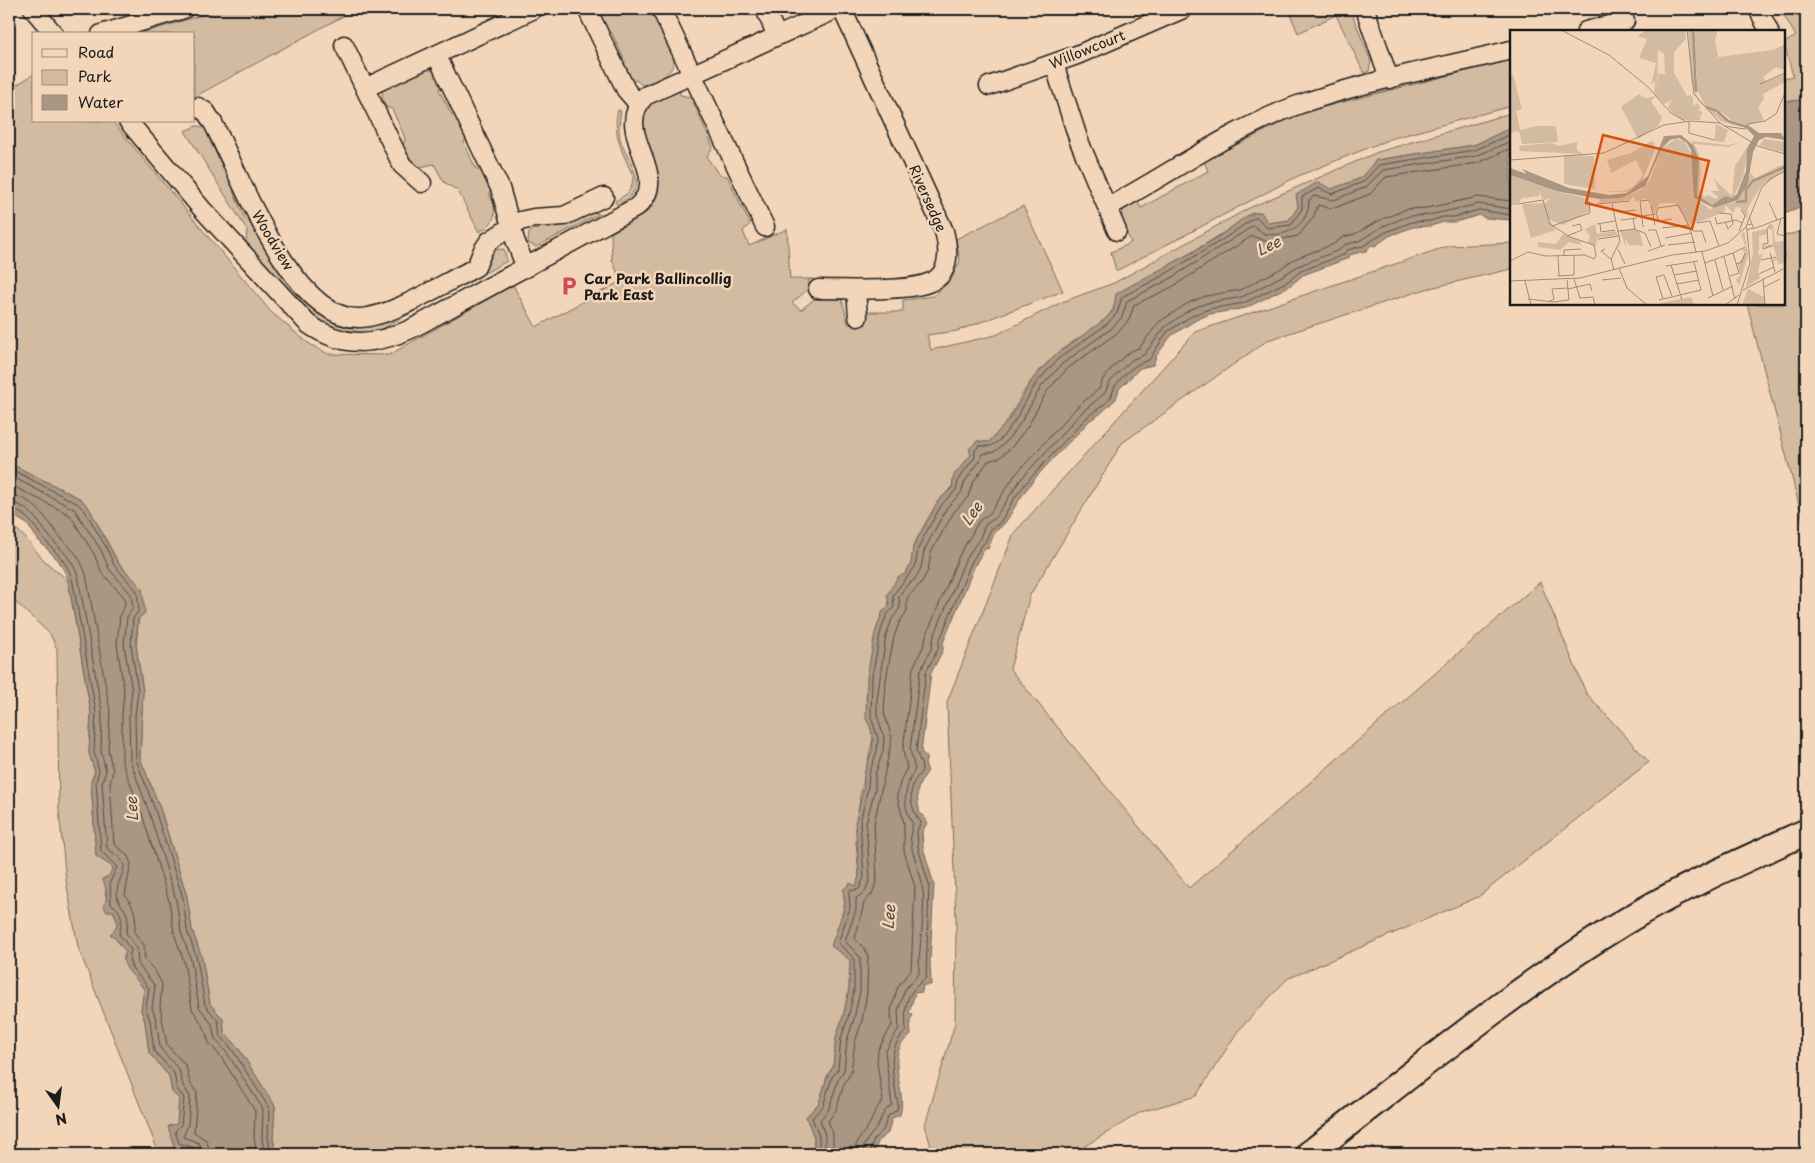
<svg xmlns="http://www.w3.org/2000/svg" width="1815" height="1163" font-family="'Playpen Sans',sans-serif">
<style>
.green{fill:#d3bba2;stroke:#786c5f}
.water{fill:#a99683;stroke:#71655a}
.lines{fill:none;stroke-linecap:round;stroke-linejoin:round}
.shore{stroke:#544d45;stroke-width:1}
.street-casing{stroke:#1c1c1c;stroke-width:21}
.secondary-casing{stroke:#1c1c1c;stroke-width:29}
.street{stroke:#f3d6b9;stroke-width:18}
.secondary{stroke:#f3d6b9;stroke-width:25}
.labels{text-anchor:middle;dominant-baseline:central;stroke-width:5;stroke-linejoin:round;paint-order:stroke}
.street-label{font-size:14px;fill:#1c1c1c;stroke:#f3d6b9}
.poi-label{font-size:14px;font-weight:bold;fill:#1c1c1c;stroke:#f3d6b9;text-anchor:start}
.water-label{font-size:15px;font-style:italic;fill:#4d4740;stroke:#f3d6b9}
.inset-river{fill:none;stroke:#a99683;stroke-width:2.5}
.inset-road{fill:none;stroke:#9d8c7a;stroke-width:1}
.view{fill:#d4530e;fill-opacity:0.15;stroke:#d4530e;stroke-width:2.5}
.inset-edge{fill:none;stroke:#1c1c1c;stroke-width:2.5}
</style>
<rect width="100%" height="100%" fill="#f3d6b9"/>
<filter id="ink" filterUnits="userSpaceOnUse"><feTurbulence type="fractalNoise" baseFrequency=".02" numOctaves="2"/><feDisplacementMap in="SourceGraphic" scale="10" xChannelSelector="R" yChannelSelector="G"/><feConvolveMatrix kernelMatrix="1 2 1 2 8 2 1 2 1" color-interpolation-filters="sRGB"/></filter>
<g filter="url(#ink)">
<g class="green">
<path d="M222,9H356L194,97V34H139Z"/>
<path d="M595,9H654L677,58L673,59C676,74 654,82 642,85L636,80L631,83L624,67L625,62L612,33L606,32Z"/>
<path d="M1309,9H1350L1371,61L1369,71L1364,73L1336,15L1298,33L1291,16Z"/>
<path d="M1780,9H1806V100L1784,102V78L1793,76L1784,43L1796,36Z"/>
<path d="M1511,60V106L1390,139L1298,176L1116,271L1111,252L1131,243L1121,219L1124,208L1137,201L1141,208L1208,171L1204,161L1303,112Z"/>
<path d="M425,68L436,72L442,82L439,90L452,115L459,117L467,136L464,143L476,169L485,172L493,188L489,193C498,211 497,223 479,232L458,191L444,182L434,164L420,167L412,162L403,146L405,138L392,109L386,107C382,99 380,94 385,86Z"/>
<path d="M34,74V121H112L271,312L308,343L328,354L389,355L513,285L536,327L621,281L612,260L611,233C620,227 644,217 650,209C679,173 623,130 649,105C656,98 671,94 680,90V95L691,97L713,147L707,156L708,159L719,175L727,176L750,224L743,231L749,246L787,229L790,279H813L808,280L809,283L814,284L792,303L801,310L814,299H842L848,324L866,325L865,312H903V300L934,296L951,280L960,261L956,239L1023,206L1063,291L957,331L927,335L931,350L996,335L1062,302L1114,283L1249,208L1378,152L1511,113V129L1474,145L1376,160L1361,178L1331,190L1298,207L1290,220L1268,223L1253,212C1214,241 1172,264 1130,286C1123,290 1114,310 1107,317C1093,332 1071,341 1055,355C1048,362 1038,371 1032,380C1016,400 1010,425 989,442L977,441L971,455L954,475L952,487L938,501L920,533L913,547L911,564L889,605L882,613L873,648L866,698L873,738L860,796L856,842L859,876L856,886L845,900L840,925L850,960L849,989L843,1017L836,1037L833,1067L828,1074L819,1103L806,1117L814,1137V1154H276L273,1139L275,1106L237,1046L224,1032L223,1019L210,1004L202,958L192,930L187,897L160,808L140,758L143,691L136,645L142,589L118,562L89,508L81,499L9,463V90Z"/>
<path d="M618,110L621,111C619,122 618,132 621,142C631,168 652,188 617,205L615,201C627,195 633,190 633,176C623,153 612,135 618,110Z"/>
<path d="M196,126L205,127L211,132L209,139L222,166L228,168L235,185L233,191L245,219L252,222C272,261 313,332 364,326C370,325 377,322 382,320L387,323L425,304L427,298L488,253L492,254L493,250L504,249L507,261L378,331C314,344 284,285 246,244L247,230L185,131Z"/>
<path d="M590,210L599,214L536,247L528,243L529,233L534,229L538,230L541,224L554,226Z"/>
<path d="M1806,230V532L1747,304H1784V236Z"/>
<path d="M1511,243V269L1426,289L1268,340L1122,443L1030,595L1010,669L1189,888L1540,582L1586,693L1649,762L1478,897L1287,979L1238,1031L1196,1096L1141,1112L1085,1146L1080,1154H933L925,1125L955,1023L956,919L947,702L1014,533L1195,332L1448,246Z"/>
<path d="M9,524C26,534 33,550 47,563C54,570 62,574 68,581L91,713L89,753L95,772L91,781L96,856L113,867L105,894L118,922L114,931L116,939L126,952L124,959L127,968L144,989L141,1010L145,1022L149,1053L169,1076L172,1092L179,1099L177,1124L169,1126L180,1149L196,1154H159L78,947L66,881L59,811L57,649L50,634L9,596Z"/>
</g>
<g class="water">
<path d="M1806,100V205L1784,213V101Z"/>
<path d="M1508,129H1511V220L1485,218L1480,215L1455,222H1444L1431,226L1413,227L1389,236L1375,246L1371,245L1366,251L1349,255V258L1303,275L1291,285L1246,308L1210,314L1196,320L1171,336L1156,356L1153,365L1140,368L1119,389L1116,399L1100,414L1090,420C1067,446 1036,472 1018,502C1010,513 1007,525 995,531L988,549L985,548L975,565L943,643V650L931,673L921,752L927,757L925,764L928,771C915,789 916,793 920,814L924,816L927,823L922,832L923,847L934,885L930,960L931,985H923L922,992L915,993L909,1013L913,1015L910,1020L911,1035C882,1054 908,1089 900,1115L892,1118L888,1133L879,1140L873,1154H814V1137L806,1117L819,1103L828,1074L833,1067L836,1037L843,1017L849,989L850,960L831,946L845,906L843,890L850,883L856,886L859,876L858,854L855,823L864,786V773L872,750L873,738L870,726L866,719L867,677L875,633L882,613L889,605L887,595L898,577L905,574L911,564L913,547L938,501L952,488L954,475L971,455L969,449L977,441L989,442L1011,417L1032,380L1054,356L1104,320L1113,311L1116,294C1153,272 1193,255 1228,230C1238,223 1248,212 1261,212L1268,223L1289,220L1298,207L1296,195L1318,182L1331,189L1361,178L1376,160L1474,145Z"/>
<path d="M9,463L81,499L89,508L118,563L142,588L145,613L138,619L136,645L143,691L140,758L160,808L187,897L192,930L202,958L210,1004L223,1019L224,1032L237,1046L275,1106L273,1139L276,1154H196L175,1150L168,1126L177,1124L179,1099L172,1092L169,1076L149,1053L145,1022L141,1010L144,989C137,978 117,965 126,952L116,939L110,934C119,929 118,920 114,911H106L104,906C108,897 107,888 102,879L109,876L113,867L96,856L91,781L95,772L89,753L91,713L68,579L59,561L39,541L27,524L9,513Z"/>
</g>
<g class="lines">
<g class="shore">
<path d="M9,468L78,504L85,511L106,547L114,565L137,591L139,610L133,619L131,645L138,691L135,716L136,759L155,810L183,898L187,930L197,959L205,1005L218,1021L220,1035L232,1049L269,1108L268,1138L271,1154"/>
<path d="M9,475L74,509L101,550L109,569L131,594L133,608L127,617L124,645L132,691L129,716L130,760L149,812L176,900L181,932L191,960L199,1007L212,1024L215,1039L227,1053L263,1109L262,1138L264,1154"/>
<path d="M9,484L70,515L94,554L102,573L124,597L125,605L120,615L117,644L124,691L122,716V762L142,814L169,901L174,933L184,962L192,1009L204,1027L209,1043L221,1057L255,1111L254,1138L257,1154"/>
<path d="M9,495C30,496 43,514 54,529C68,548 77,549 86,574L110,711L108,750L113,771L110,784L114,844L127,855L131,863L125,895C134,906 138,918 134,932L144,945L145,960L155,971L162,984L160,1007L167,1045L186,1066L190,1083L197,1093L194,1132L206,1140L211,1154"/>
<path d="M9,503C29,504 38,522 49,536C61,550 72,558 78,576L102,712L101,751L106,771L102,783L107,848L121,859L124,866C123,876 117,883 117,893C116,908 133,906 126,933L137,948L138,964L155,986L152,1008L156,1019L160,1048L179,1070L183,1086L190,1096L188,1125L183,1137L199,1143L203,1154"/>
<path d="M9,509C27,511 34,527 44,539C56,553 66,560 72,578L96,712L94,752L99,771L96,782L101,851L117,867L110,882L111,904C123,911 123,920 119,934L131,950L129,959L132,968L149,988L146,1009L150,1020L154,1051L174,1073L177,1089L184,1098L181,1125L175,1131L179,1143L194,1148L197,1154"/>
<path d="M819,1154V1136L812,1118L823,1106L832,1077L838,1069L841,1038L848,1018L854,990V958L838,943L850,908L849,891L859,889L864,877L860,823L868,787L869,774L877,751L878,738L871,717L872,677L880,634L886,616L894,607L893,595L915,567L918,549L924,536L942,504L956,490L959,478L975,457V450L979,446H991L1001,439L1016,419L1036,383L1058,359L1107,324L1117,313L1122,297L1164,275L1225,238L1254,218H1258L1267,228L1291,225L1302,209V197L1318,188L1332,194L1363,182L1379,165L1475,150L1511,134"/>
<path d="M825,1154V1135L820,1120L829,1109L838,1080L844,1070L847,1040L854,1019L860,991V957L845,941L856,910V898L865,892L870,878L866,823L875,789V775L883,751L884,737L877,715V699L886,636L892,619L900,608L899,596L906,586L915,579L921,568L924,551L930,539L947,507L961,493L965,481L980,461L982,454L994,452L1005,443L1021,422L1041,387L1062,364L1112,328L1122,317L1127,301L1168,280L1253,226C1258,227 1260,233 1266,234C1288,238 1310,223 1309,200L1314,196L1334,200L1366,187L1383,170L1476,156L1511,141"/>
<path d="M833,1154V1134L828,1121L836,1110L844,1084L851,1072L855,1042L862,1021L867,992L868,956L864,948L855,939L864,903L872,894L877,879L874,824L892,738L884,713L886,679L894,637L899,623L907,611V598L921,583L928,571L931,553L936,543L954,512L968,497L972,484L988,461L999,458L1011,448L1028,426L1047,391L1067,369L1117,333L1129,320L1134,305L1172,287L1252,236L1268,242L1298,236L1313,218L1318,205L1328,208L1337,207L1370,194L1386,177L1478,163L1511,148"/>
<path d="M854,1154C855,1140 865,1133 871,1121C875,1113 876,1107 883,1101L877,1063L878,1050L892,1025L891,1010L898,986L911,970L915,887L904,851V824L897,795L901,779L907,768L903,750L913,668L924,645L926,636L959,556L979,521L990,513L1015,475L1077,407L1099,389L1103,379L1114,366L1129,352L1139,348L1159,322L1188,303L1206,296L1240,290L1280,269L1294,259L1334,244L1343,237L1355,234L1380,220L1407,209L1427,208L1478,197L1511,201"/>
<path d="M862,1154C863,1142 871,1136 877,1127C884,1116 880,1113 892,1105L885,1052L899,1028L898,1011L905,989L919,974C918,946 927,910 922,884C919,864 905,843 913,824C901,805 905,786 915,769L910,750L920,672L932,647L933,639L965,560L980,538L985,525L995,518L1021,479L1082,412L1105,393L1109,383L1120,371L1133,359L1144,355L1165,327L1191,309L1207,303L1242,297L1284,275L1298,266L1339,250L1344,245L1359,241L1383,226L1409,216L1429,215L1479,204L1511,209"/>
<path d="M868,1154L875,1138L883,1130L888,1116L897,1110L898,1104C894,1079 884,1051 906,1031C905,1005 904,995 926,978L929,885L918,847L917,831L921,822C912,813 908,794 914,782C916,778 922,773 922,769C921,761 918,757 916,751L926,672L938,649L939,642L971,563L981,546L985,542L991,529L1000,523L1013,500L1025,484L1087,417C1095,411 1105,405 1111,397C1113,393 1113,389 1115,386C1124,374 1134,364 1149,360L1167,332L1193,315L1209,309L1244,303L1288,281L1301,271L1343,255L1347,250L1363,246L1386,232L1412,222L1430,221L1443,217H1454L1479,210L1511,215"/>
</g>
<defs>
<g id="street">
<path d="M33,9L54,34"/>
<path d="M587,9L626,90L638,104"/>
<path d="M661,9L765,227"/>
<path d="M765,9L777,36"/>
<path d="M1365,9L1389,79"/>
<path d="M1758,9L1769,31"/>
<path d="M1586,31L1625,21"/>
<path d="M101,34L184,9"/>
<path d="M344,45L402,165L422,183"/>
<path d="M437,56L500,188L515,240L526,268"/>
<path d="M1054,64L1079,141L1117,231"/>
<path d="M989,86L1077,55L1183,9"/>
<path d="M365,88L534,9"/>
<path d="M198,107L206,112L213,123C239,172 292,321 360,318C390,317 439,286 467,272L476,267L483,250L489,241L520,221L534,218L564,216L604,197"/>
<path d="M128,121L202,209L308,324C343,348 373,346 411,329L635,208C677,175 609,135 645,96L837,9"/>
<path d="M1108,207C1170,174 1228,131 1295,106C1364,81 1439,68 1511,50"/>
<path d="M818,289C841,289 864,290 887,289C931,287 957,282 944,231L842,9"/>
<path d="M856,290L858,317"/>
</g>
<path id="secondary" d="M1309,1154C1413,1074 1514,989 1626,921C1683,886 1746,859 1806,832"/>
</defs>
<use href="#street" class="street-casing"/>
<use href="#secondary" class="secondary-casing"/>
<use href="#street" class="street"/>
<use href="#secondary" class="secondary"/>
</g>
</g>
<defs>
<symbol id="parking-bare" viewBox="-9 -9 18 18"><path d="M-3.5-5.5H1a3.5 3.5 0 0 1 0 7H-1V5.5H-3.5ZM-1-3.4V-.6H.8a1.4 1.4 0 0 0 0-2.8Z" fill="#d1495b" stroke="#f3d6b9" stroke-width="2.5" paint-order="stroke"/></symbol>
</defs>
<g fill-rule="evenodd">
<use href="#parking-bare" x="555" y="272" width="28" height="28"/>
</g>
<g class="labels">
<g class="street-label">
<text transform="translate(1087 49) rotate(-22)">Willowcourt</text>
<text transform="translate(928 198) rotate(66)">Riversedge</text>
<text transform="translate(273 240) rotate(59)">Woodview</text>
</g>
<g class="poi-label">
<text x="584" y="278">Car Park Ballincollig<tspan x="584" dy="16">Park East</tspan></text>
</g>
<g class="water-label">
<text transform="translate(1268 245) rotate(-26)">Lee</text>
<text transform="translate(971 513) rotate(-55)">Lee</text>
<text transform="translate(131 809) rotate(-94)">Lee</text>
<text transform="translate(888 917) rotate(-86)">Lee</text>
</g>
</g>
<g transform="translate(1510 30)">
<rect width="275" height="275" fill="#f3d6b9"/>
<path d="M137,0H175L176,9L164,22V43L177,66L181,65V68L183,65V76L187,73L191,77L188,80L192,82L191,86L185,85L191,87L190,90H173L163,84L158,77L162,70L154,74L144,63L145,50L141,55L146,33L129,28L137,9L127,6ZM148,20L154,24L155,44H147L148,48L147,56ZM178,0H208L205,10L208,27L263,20L275,14V40L266,37L253,47L256,52L275,44V52L253,64L254,69L248,77L254,90L236,95L223,91L211,82L195,75L187,60V41L183,28L186,63L190,72L218,91L234,98L211,91L188,71L181,51ZM3,44L12,79L6,81L10,100L27,96H46L48,112L12,114L9,101L0,103V45ZM129,64L135,68L146,66L141,71L152,88L148,96L128,109L111,77ZM206,94L218,100L214,112L204,111ZM166,109L174,111L182,125L184,168L200,179L228,171L241,143L245,148L269,136L275,135V140L250,158L238,177L237,189L231,178L226,177L223,183L215,175V182L180,195L165,173H150L144,184L137,168L125,172L124,166L120,170L89,173L90,169L112,168L132,159L140,149L152,118ZM254,109L275,112V123L250,115ZM141,111L144,112L145,120L131,153L117,162L88,161H113L123,157L133,145L126,130L101,143L97,130L121,123ZM181,111L218,115L231,112L218,117L184,114L189,124L191,142L189,161L194,167L198,165L206,169L208,167L201,161H209L204,149L222,166L225,136L240,113L233,147L223,168L215,166L202,175L189,169L187,164L189,129ZM67,112V120L73,124L10,121L9,116L41,113L49,116ZM54,125L84,126L85,159L54,154ZM0,145L45,161L85,170L78,169L80,181L53,195L38,189L46,200L21,208L12,174L36,173L40,168L34,170L29,162V166L12,168L7,175H0ZM85,194L87,204L106,201L107,205L87,208L86,217L78,212L80,206L75,199ZM263,194L265,212L275,211V233L269,234L267,230L264,231L265,235L262,230L267,227L263,216L254,219L255,215L263,214L262,199H258ZM257,199V204L249,206V219H252H249L248,225L252,224L248,242L250,248L236,257L243,223L242,202ZM123,200L130,202L133,216L119,215L115,208L116,218L110,201ZM234,201L238,225L229,256L226,249L230,246L228,235L235,223L232,219L236,218L231,205ZM53,204L70,211L71,215L59,212L50,220L28,217V212L46,214ZM238,259L254,267L255,275H232ZM181,267L184,275H151V273Z" fill="#d3bba2" fill-rule="evenodd"/>
<path d="M238,95L249,103H271L275,110L256,107L249,110L243,122L238,153L228,170L204,178L184,168L181,120L176,112L169,108L160,110L152,118L135,156L112,168L89,169L46,161L0,145V138L17,144L12,139L59,158L99,165L117,163L138,146L154,106L171,105L183,115L189,129L187,165L202,175L215,166L222,168L227,164L236,141L237,119L244,106L236,98Z" fill="#a99683"/>
<path class="inset-river" d="M183,0L186,62M196,77L207,81L218,91L237,97M226,172L236,171V159L243,151L275,137"/>
<path class="inset-road" d="M51,0L99,25L138,57L161,83L175,91M177,0L184,64L210,93M250,54L275,43M179,91V103L204,110M214,96L235,99L238,94L255,91L266,84L275,63M0,130L94,123L154,95L180,91L210,93L248,116L275,124M259,172L267,190M8,174L33,170L40,194L60,207L84,215L86,225L84,229M87,174L120,171M102,174L110,211L101,229L104,240M141,175L145,195M108,182L126,180M209,183L221,184L223,194L218,199L215,192M146,184L149,191L162,189M133,186L146,184L148,178L168,175L180,198L186,222M205,187L207,194L226,190L232,193M239,187L243,196V198L237,200L236,195L242,194M271,188L267,204L275,206M111,190L127,188M187,193L200,191L209,216M87,194L105,191M90,194L91,202L105,200M237,194L251,159L260,149L275,141M261,194L257,199L258,213L253,214V219L262,216M42,196L80,183L79,171M133,197L130,171L139,170M152,198L179,195M123,199L135,203L141,217M243,199L275,187M138,200H146L151,216M108,201L125,199L123,189M183,201H192L196,213M229,201L235,186L231,179M57,206L72,200L70,194L62,196M155,208L182,203M88,209L109,206M158,215L185,212M95,219L91,221L101,229M108,219L115,234M138,221L155,215M192,222L203,266M260,223L265,242M48,226L49,246M54,226V220L71,219M214,227L225,269M205,230L213,260M251,230L266,227M0,231L18,222L36,226L75,225L84,229M195,233L223,223M226,234L232,232L235,223M161,235L172,270M156,236L188,231M109,238L117,258L137,275M249,244L264,237M164,245L187,241M48,246L64,245V225M220,246L229,243L223,223L235,217M253,248L255,275M64,249L70,268M92,250L111,248M0,251L70,248L162,225L195,221L218,213L236,197M15,251L21,275M167,254L189,250M254,257L270,249M58,259L80,254L82,261M233,260L275,238M70,268L83,267L85,275M198,268L223,256M18,269L43,272L59,270L57,250M153,269L146,247L154,245L162,266M149,270L191,260L184,232M40,271L44,269L42,259L58,258M215,275L229,265M227,275L240,233L237,200"/>
<path class="view" d="M93,105L199,131L182,199L76,173Z"/>
<rect width="275" height="275" class="inset-edge"/>
</g>
<rect width="1815" height="1163" fill="none" stroke="#f3d6b9" stroke-width="30"/>
<rect x="15" y="15" width="1785" height="1133" fill="none" stroke="#1c1c1c" stroke-width="2" filter="url(#ink)"/>
<rect x="32" y="32" width="162" height="90" fill="#f3d6b9" stroke="#9d8c7a"/>
<rect x="42" y="49" width="25" height="8" fill="#f3d6b9" stroke="#9d8c7a"/>
<text x="78" y="58" font-size="15" fill="#1c1c1c">Road</text>
<rect x="42" y="70" width="25" height="15" fill="#d3bba2" stroke="#9d8c7a"/>
<text x="78" y="82" font-size="15" fill="#1c1c1c">Park</text>
<rect x="42" y="95" width="25" height="15" fill="#a99683" stroke="#9d8c7a"/>
<text x="78" y="108" font-size="15" fill="#1c1c1c">Water</text>
<g transform="translate(58 1106) rotate(166)" stroke="#f3d6b9" stroke-width="4" paint-order="stroke">
<path d="M0-4L9 19L0 12L-9 19Z" fill="#1c1c1c"/>
<text y="-8" font-size="14" font-weight="bold" text-anchor="middle" fill="#1c1c1c">N</text>
</g>
</svg>
